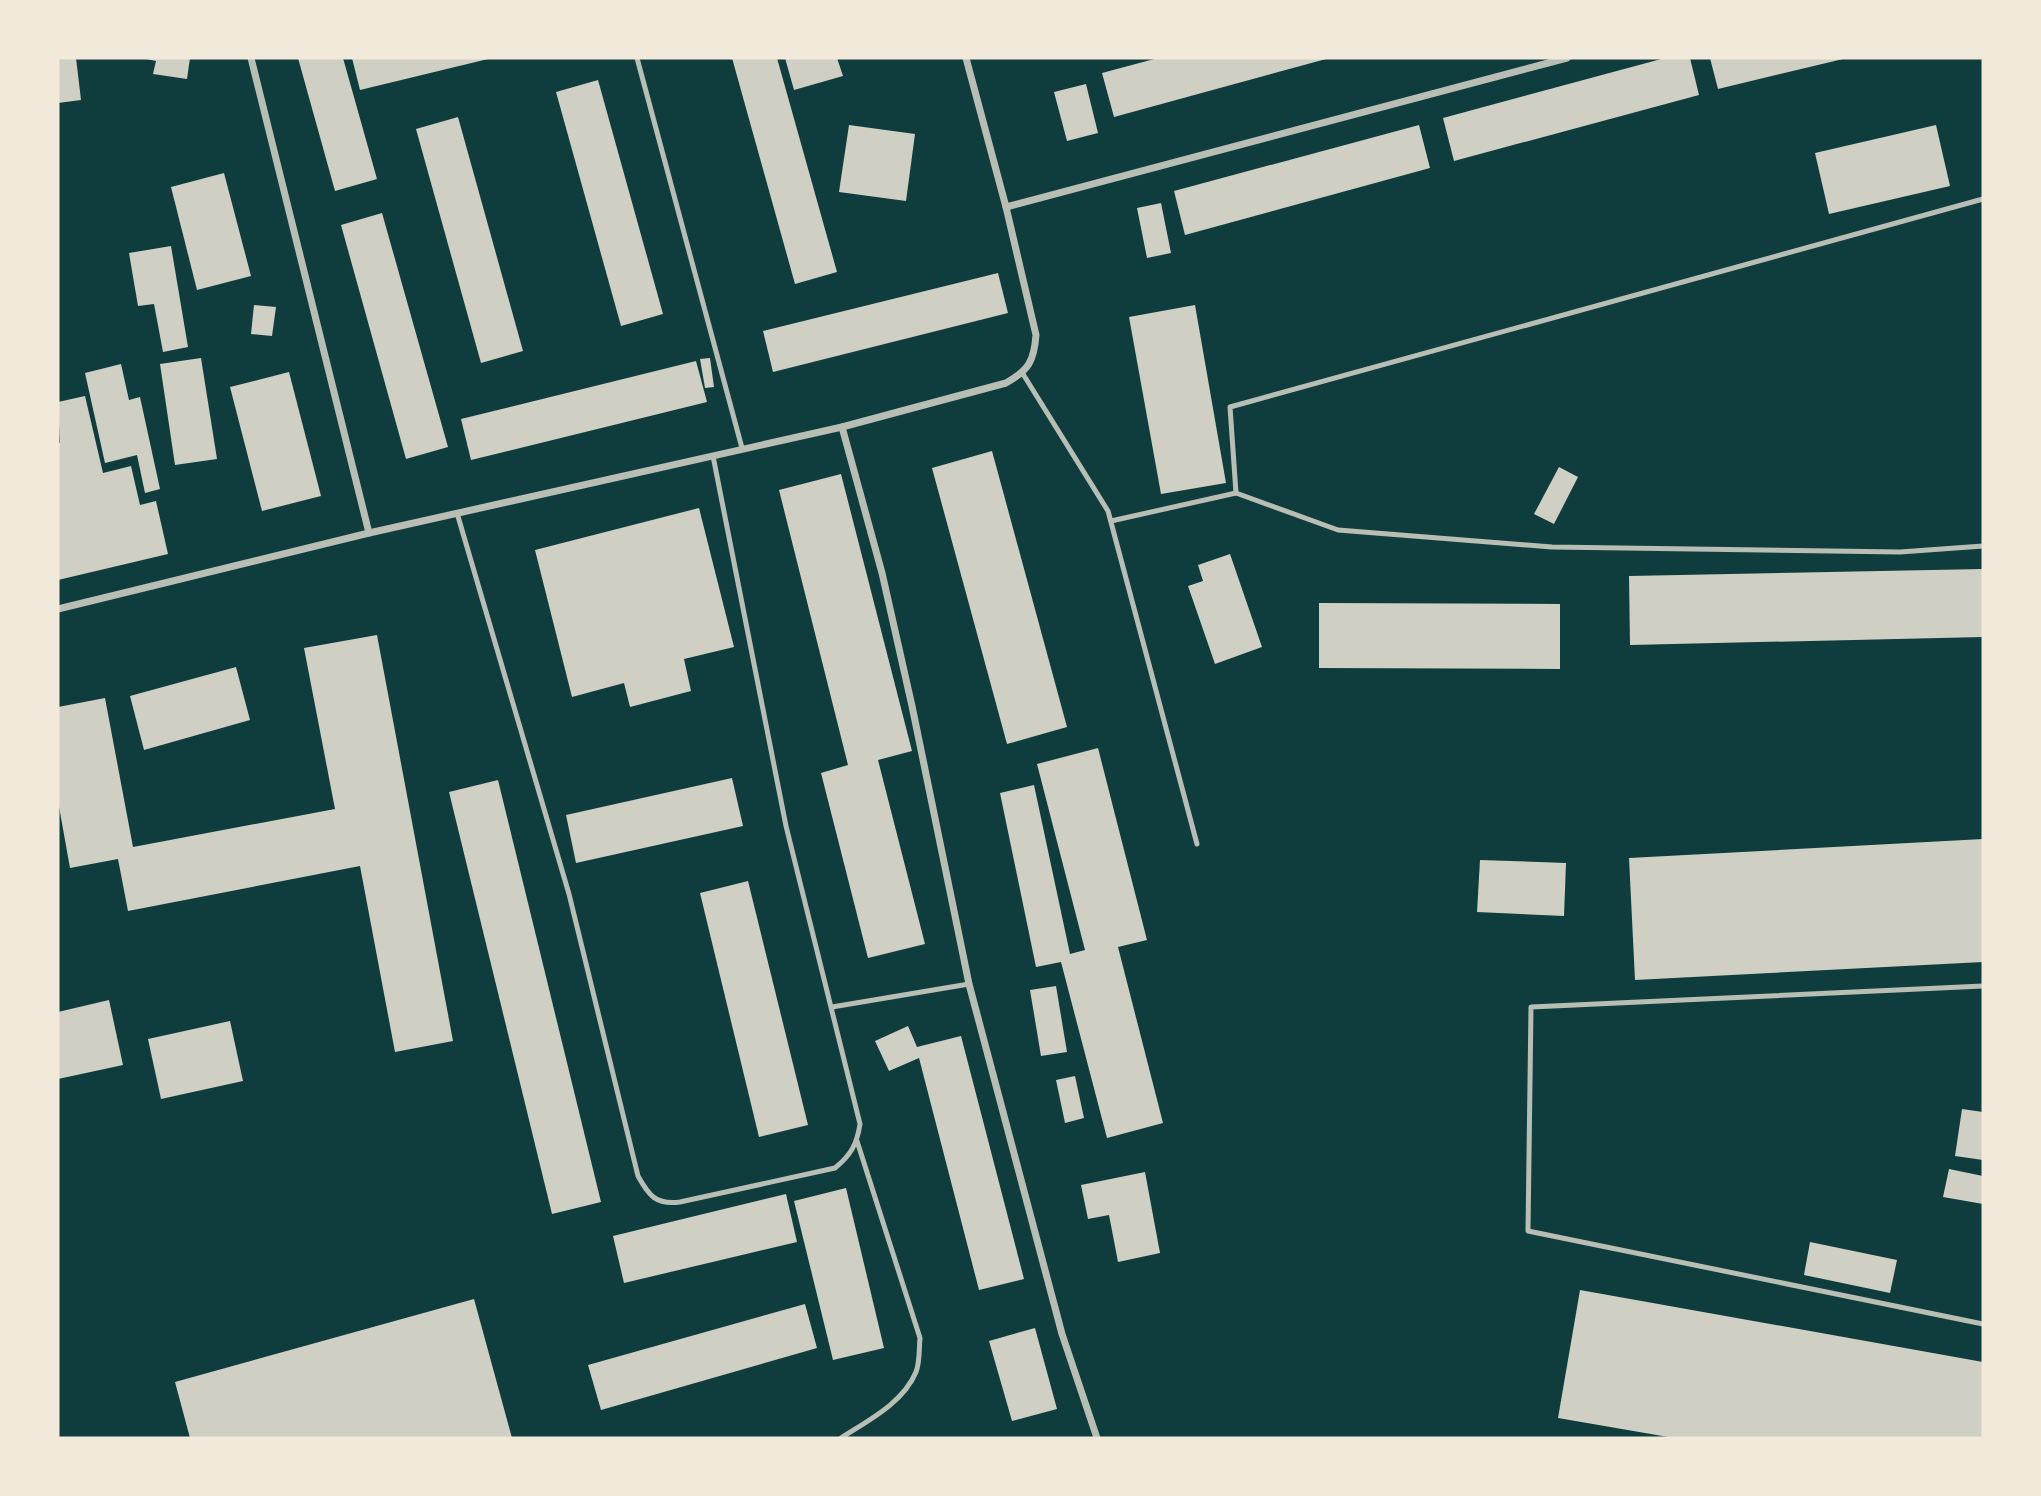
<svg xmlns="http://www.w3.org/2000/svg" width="2041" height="1496" font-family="Georgia,serif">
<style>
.building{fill:#cfcfc3}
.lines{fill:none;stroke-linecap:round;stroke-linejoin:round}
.service{stroke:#b8beb3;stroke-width:5}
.minor{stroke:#b8beb3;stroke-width:7}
</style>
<rect width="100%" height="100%" fill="#0f3d3e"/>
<g class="building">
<path d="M58,58H76L81,100L58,103Z"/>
<path d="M141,58H190L187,79L153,74L156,61Z"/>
<path d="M298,58H343L377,179L335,191Z"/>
<path d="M352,58H488V59L360,90Z"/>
<path d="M732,58H777L837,272L795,284Z"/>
<path d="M785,58H837L843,76L794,90Z"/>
<path d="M1158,58H1326V59L1114,117L1102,73Z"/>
<path d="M1665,58H1690L1699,95L1454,161L1443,118Z"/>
<path d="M1710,58H1843V59L1718,89Z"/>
<path d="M598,80L663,314L621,326L556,92Z"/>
<path d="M1086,84L1098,133L1067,141L1054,92Z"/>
<path d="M458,117L523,351L481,363L416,129Z"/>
<path d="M849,125L915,134L906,201L839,192Z"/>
<path d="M1419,125L1430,168L1185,235L1174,191Z"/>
<path d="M1936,125L1950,186L1829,214L1815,153Z"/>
<path d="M224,173L251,276L197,290L171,187Z"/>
<path d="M1161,203L1171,253L1147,258L1137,208Z"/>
<path d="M382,213L448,447L406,459L341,225Z"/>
<path d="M171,246L188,347L163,352L154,304L138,306L129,253Z"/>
<path d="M998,273L1008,313L773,372L763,331Z"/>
<path d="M254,305L276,307L272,336L251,334Z"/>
<path d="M1195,305L1226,483L1161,494L1129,317Z"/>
<path d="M201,358L217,459L175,465L160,364Z"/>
<path d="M710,358L714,387L705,388L700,359Z"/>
<path d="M696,361L707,402L471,460L461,419Z"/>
<path d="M121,364L129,400L140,397L160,489L145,493L137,455L105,463L85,373Z"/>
<path d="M289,372L321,496L262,511L230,387Z"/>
<path d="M85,396L103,473L131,466L140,505L156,501L168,554L58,580V443H60L58,402Z"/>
<path d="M992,451L1067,727L1007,744L932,468Z"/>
<path d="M1559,467L1578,477L1554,524L1534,514Z"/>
<path d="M841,474L912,751L878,760L925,944L868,958L821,773L848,765L779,490Z"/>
<path d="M699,508L734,647L684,659L691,691L630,707L624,683L572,697L535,550Z"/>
<path d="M1230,554L1262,647L1215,664L1188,586L1203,581L1198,565Z"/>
<path d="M1983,569V637L1630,645L1629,576Z"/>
<path d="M1319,603L1560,604V669L1319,668Z"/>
<path d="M377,635L453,1041L395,1052L360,866L128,911L118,859L70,868L58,801V707L105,698L133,847L335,809L304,648Z"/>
<path d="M236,667L250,720L144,750L130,696Z"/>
<path d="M1098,748L1147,940L1118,947L1163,1123L1107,1138L1061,962L1036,967L1000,793L1034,785L1070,954L1085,950L1037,764Z"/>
<path d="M732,778L743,826L576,863L566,815Z"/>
<path d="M498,780L601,1202L552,1214L449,792Z"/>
<path d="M1983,839V962L1635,980L1629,858Z"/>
<path d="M1480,860L1566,863L1564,916L1477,912Z"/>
<path d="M748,881L808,1125L759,1137L700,893Z"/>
<path d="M1056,986L1067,1052L1041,1056L1030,990Z"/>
<path d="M109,1000L123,1065L58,1079V1012Z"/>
<path d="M230,1021L243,1081L161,1099L148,1039Z"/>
<path d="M908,1026L917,1047L961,1036L1024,1279L979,1290L919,1058L889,1071L875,1041Z"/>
<path d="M1075,1076L1084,1118L1065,1123L1056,1080Z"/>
<path d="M1962,1109L1983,1112V1160L1955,1156Z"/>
<path d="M1949,1169L1983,1176V1204L1943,1197Z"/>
<path d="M1145,1172L1160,1253L1118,1262L1109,1215L1088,1219L1081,1185Z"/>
<path d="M846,1188L884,1348L833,1360L794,1201Z"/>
<path d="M786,1194L797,1242L624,1283L613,1236Z"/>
<path d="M1810,1242L1897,1260L1890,1293L1804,1275Z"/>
<path d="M1580,1290L1983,1362V1438H1674L1558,1418Z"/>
<path d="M474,1299L512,1438H190L175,1382Z"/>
<path d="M805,1304L817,1348L601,1410L588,1365Z"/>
<path d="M1035,1328L1057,1409L1012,1421L989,1341Z"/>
</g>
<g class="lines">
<g class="service">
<path d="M637,58L742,448"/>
<path d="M1023,374L1108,511L1197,844"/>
<path d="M1236,493L1230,407L1983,199"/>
<path d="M457,513L569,894L638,1176C649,1196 656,1205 680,1202L835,1168C851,1155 857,1144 860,1124L786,826L713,456"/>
<path d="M1111,521L1236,493L1338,530L1552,547L1900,552L1983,546"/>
<path d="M1983,986L1531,1007L1528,1231L1983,1324"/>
<path d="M832,1007L969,984"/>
<path d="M841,1438C869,1420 903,1403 916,1372C920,1362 919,1348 920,1338L857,1141"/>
</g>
<g class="minor">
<path d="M251,58L369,533"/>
<path d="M1006,207L1567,58"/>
<path d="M842,427L882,573L912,706L969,984L1062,1334L1097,1438"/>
<path d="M58,609L369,533L842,427L1006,383C1029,370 1034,361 1036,335L1006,207L966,58"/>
</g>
</g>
<rect width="2041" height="1496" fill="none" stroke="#f1e9da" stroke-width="119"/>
</svg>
